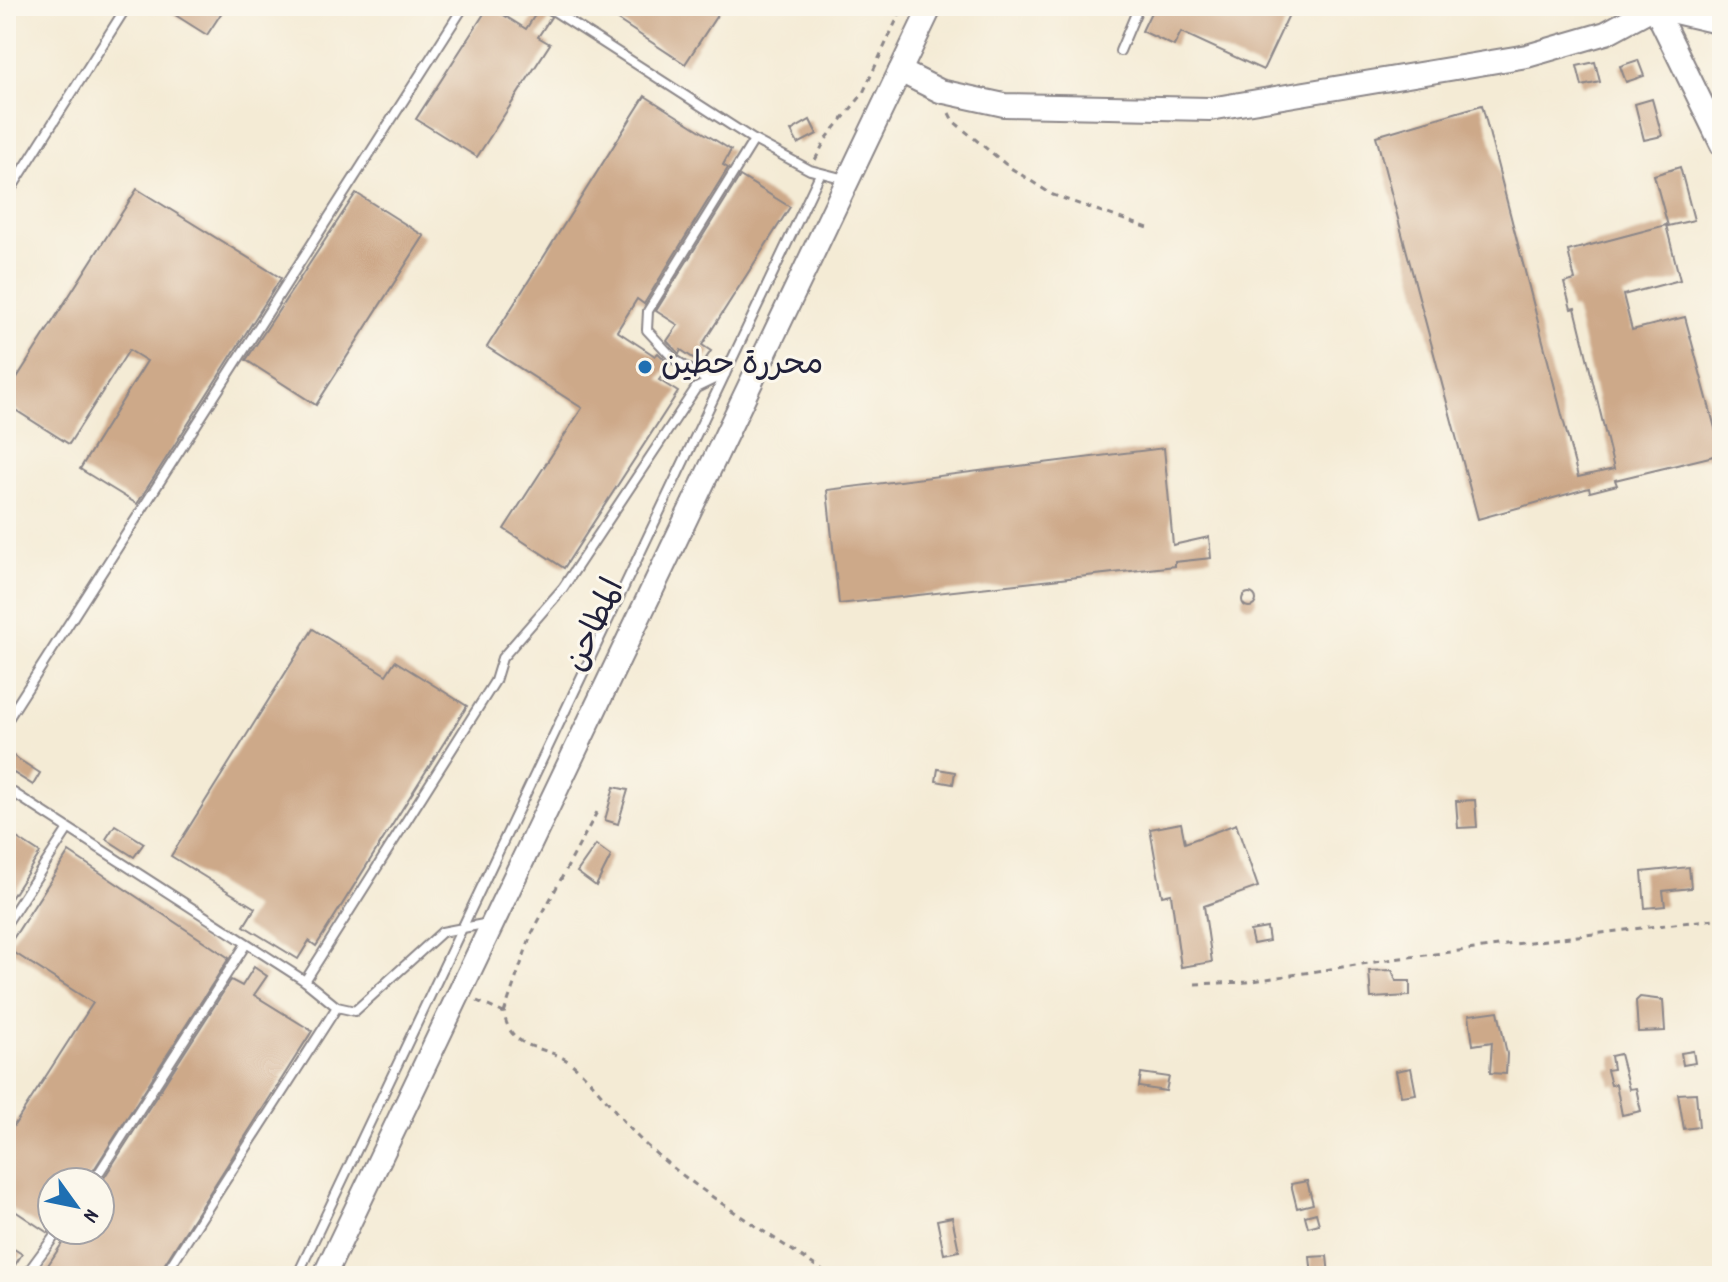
<svg xmlns="http://www.w3.org/2000/svg" width="1728" height="1282" font-family="Dekko,'Playpen Sans Arabic',sans-serif">
<style>
.building{fill:#cda989}
.lines{fill:none;stroke-linecap:round;stroke-linejoin:round}
.lane-casing{stroke:#8b8688;stroke-width:12}
.secondary-casing{stroke:#8b8688;stroke-width:26}
.path{stroke:#8b8688;stroke-width:3;stroke-dasharray:6 6;stroke-linecap:butt}
.lane{stroke:#fff;stroke-width:8}
.secondary{stroke:#fff;stroke-width:22}
.poi-dot{fill:#1f6fb2;stroke:#fbf7ec;stroke-width:3}
.labels{text-anchor:middle;dominant-baseline:central;stroke-width:6;stroke-linejoin:round;paint-order:stroke}
.poi-label{font-size:32px;fill:#22223b;stroke:#fbf7ec;text-anchor:start}
.street-label{font-size:32px;fill:#22223b;stroke:#fbf7ec}
</style>
<rect width="100%" height="100%" fill="#fbf7ec"/>
<filter id="ink" filterUnits="userSpaceOnUse"><feTurbulence type="fractalNoise" baseFrequency=".0125" numOctaves="2"/><feDisplacementMap in="SourceGraphic" scale="16" xChannelSelector="R" yChannelSelector="G"/><feConvolveMatrix kernelMatrix="1 2 1 2 8 2 1 2 1" color-interpolation-filters="sRGB"/></filter>
<filter id="wash" filterUnits="userSpaceOnUse"><feTurbulence type="fractalNoise" baseFrequency=".006" numOctaves="4" result="noise"/><feDisplacementMap in="SourceGraphic" scale="32" xChannelSelector="R" yChannelSelector="G"/><feGaussianBlur stdDeviation="1.8" result="paint"/><feColorMatrix in="noise" values="0 0 0 0 0 0 0 0 0 0 0 0 0 0 0 0 0 1.4 0 .05"/><feComposite in="paint" operator="in"/></filter>
<g filter="url(#wash)">
<rect width="100%" height="100%" fill="#f4ebd5"/>
<g id="blocks">
<g class="building">
<path d="M161,6H226L207,35Z"/>
<path d="M489,6L526,29L539,9L551,17L538,37L550,44L477,157L416,119Z"/>
<path d="M624,6H723L685,64L616,19Z"/>
<path d="M1154,6H1293L1263,70L1181,32L1174,46L1142,31Z"/>
<path d="M1638,60L1644,76L1626,82L1620,66Z"/>
<path d="M1595,62L1600,82L1582,86L1577,66Z"/>
<path d="M645,96L731,150L723,165L728,168L644,304L637,299L617,331L655,356L658,353L670,365L659,380L678,392L564,568L504,529L582,408L487,347Z"/>
<path d="M1652,99L1662,136L1644,140L1635,104Z"/>
<path d="M1482,105L1578,477L1614,469L1575,308L1571,309L1564,283L1575,280L1568,251L1666,225L1680,280L1623,295L1632,330L1685,317L1722,454L1615,480L1617,485L1590,492L1589,488L1478,519L1376,136Z"/>
<path d="M810,120L817,134L798,144L791,131Z"/>
<path d="M1680,167L1694,220L1668,226L1654,175Z"/>
<path d="M740,176L790,207L702,345L711,351L702,364L681,350L679,354L667,341L678,325L656,311Z"/>
<path d="M137,189L281,278L137,504L80,469L147,361L129,350L69,444L6,404V395Z"/>
<path d="M356,193L424,236L316,405L246,360Z"/>
<path d="M1164,448L1173,545L1209,537L1211,558L1175,562V566L839,604L827,490Z"/>
<circle cx="1249" cy="600" r="7"/>
<path d="M313,629L386,675L395,661L467,706L316,946L309,941L298,959L244,926L255,908L171,856Z"/>
<path d="M12,755L40,773L33,785L6,768Z"/>
<path d="M938,769L955,772L953,784L936,781Z"/>
<path d="M614,787L628,790L618,824L605,820Z"/>
<path d="M1475,800L1477,827L1458,828L1456,801Z"/>
<path d="M1181,823L1185,843L1236,824L1258,887L1204,906L1212,962L1181,967L1171,894L1162,896L1150,829Z"/>
<path d="M115,825L144,843L134,857L106,839Z"/>
<path d="M6,831L40,853L6,906Z"/>
<path d="M596,845L611,856L596,886L577,872Z"/>
<path d="M69,852L229,958L86,1182H52V1228L48,1233L6,1205V1138L93,1003L7,948Z"/>
<path d="M1689,867L1691,888L1663,891L1665,906L1645,908L1642,872Z"/>
<path d="M1267,928L1269,941L1253,944L1250,931Z"/>
<path d="M254,967L267,976L254,995L312,1031L157,1276H41L63,1242L60,1240L66,1230H100V1184L231,980L242,986Z"/>
<path d="M1392,970L1396,981H1410V996L1371,998L1369,971Z"/>
<path d="M1640,997L1663,1000L1665,1031L1638,1032L1636,1001Z"/>
<path d="M1498,1011L1507,1054L1506,1074L1490,1073L1492,1042L1473,1045L1469,1015Z"/>
<path d="M1693,1051L1695,1063L1683,1065L1681,1053Z"/>
<path d="M1620,1054L1629,1089L1636,1088L1641,1111L1622,1115L1616,1084L1611,1085L1607,1070L1613,1069L1611,1056Z"/>
<path d="M1411,1068L1416,1094L1401,1096L1396,1071Z"/>
<path d="M1141,1073L1169,1077L1166,1091L1139,1087Z"/>
<path d="M1696,1093L1699,1127L1684,1129L1678,1094Z"/>
<path d="M1307,1181L1313,1204L1297,1208L1291,1184Z"/>
<path d="M1316,1213L1319,1224L1308,1227L1305,1216Z"/>
<path d="M952,1217L959,1251L944,1254L937,1220Z"/>
<path d="M6,1244L22,1254L8,1276H6Z"/>
<path d="M1327,1256L1329,1275L1312,1276L1310,1257Z"/>
</g>
</g>
</g>
<g filter="url(#ink)">
<use href="#blocks" fill-opacity="0" stroke="#8b8688" stroke-width="2"/>
<g class="lines">
<defs>
<g id="lane">
<path d="M546,6L754,140L810,170L845,179"/>
<path d="M1120,51L1139,6"/>
<path d="M6,197L127,6"/>
<path d="M706,380L674,359L647,330L648,311L754,140"/>
<path d="M6,722L464,6"/>
<path d="M6,788L305,981L337,1007L355,1011L442,932L489,923"/>
<path d="M6,924L68,829"/>
<path d="M305,981L495,681L502,658L563,588L696,388L725,374"/>
<path d="M93,1182L246,944"/>
<path d="M25,1276L59,1230"/>
<path d="M164,1276L337,1007"/>
<path d="M297,1276L820,174"/>
</g>
<g id="secondary">
<path d="M1654,6L1722,145"/>
<path d="M900,71L940,91L1004,105L1210,109L1527,56L1606,33L1654,7L1722,23"/>
<path d="M324,1276L931,6"/>
</g>
</defs>
<use href="#lane" class="lane-casing"/>
<use href="#secondary" class="secondary-casing"/>
<g class="path">
<path d="M949,113L953,121L1009,167L1053,195L1151,229"/>
<path d="M815,160L826,139L862,95L903,6"/>
<path d="M1195,984L1247,982L1394,959L1722,918"/>
<path d="M477,1001L504,1013C511,1054 546,1043 572,1064C601,1088 619,1120 646,1145C702,1195 769,1233 830,1276"/>
<path d="M504,1013L531,935L597,812"/>
</g>
<use href="#lane" class="lane"/>
<use href="#secondary" class="secondary"/>
</g>
</g>
<circle class="poi-dot" cx="645" cy="367" r="8"/>
<g class="labels">
<g class="poi-label">
<text x="661" y="367">محررة حطين</text>
</g>
<g class="street-label">
<text transform="translate(597 626) rotate(-65)">المطاحن</text>
</g>
</g>
<rect width="1728" height="1282" fill="none" stroke="#fbf7ec" stroke-width="32"/>
<g transform="translate(76 1206) rotate(123)"><circle r="38" fill="#fbf7ec" stroke="#a4a2a5" stroke-width="2"/>
<path d="M0-6L14 30L0 20L-14 30Z" fill="#1f6fb2"/>
<text y="-12" font-size="22" font-weight="bold" text-anchor="middle" fill="#22223b">N</text>
</g>
</svg>
